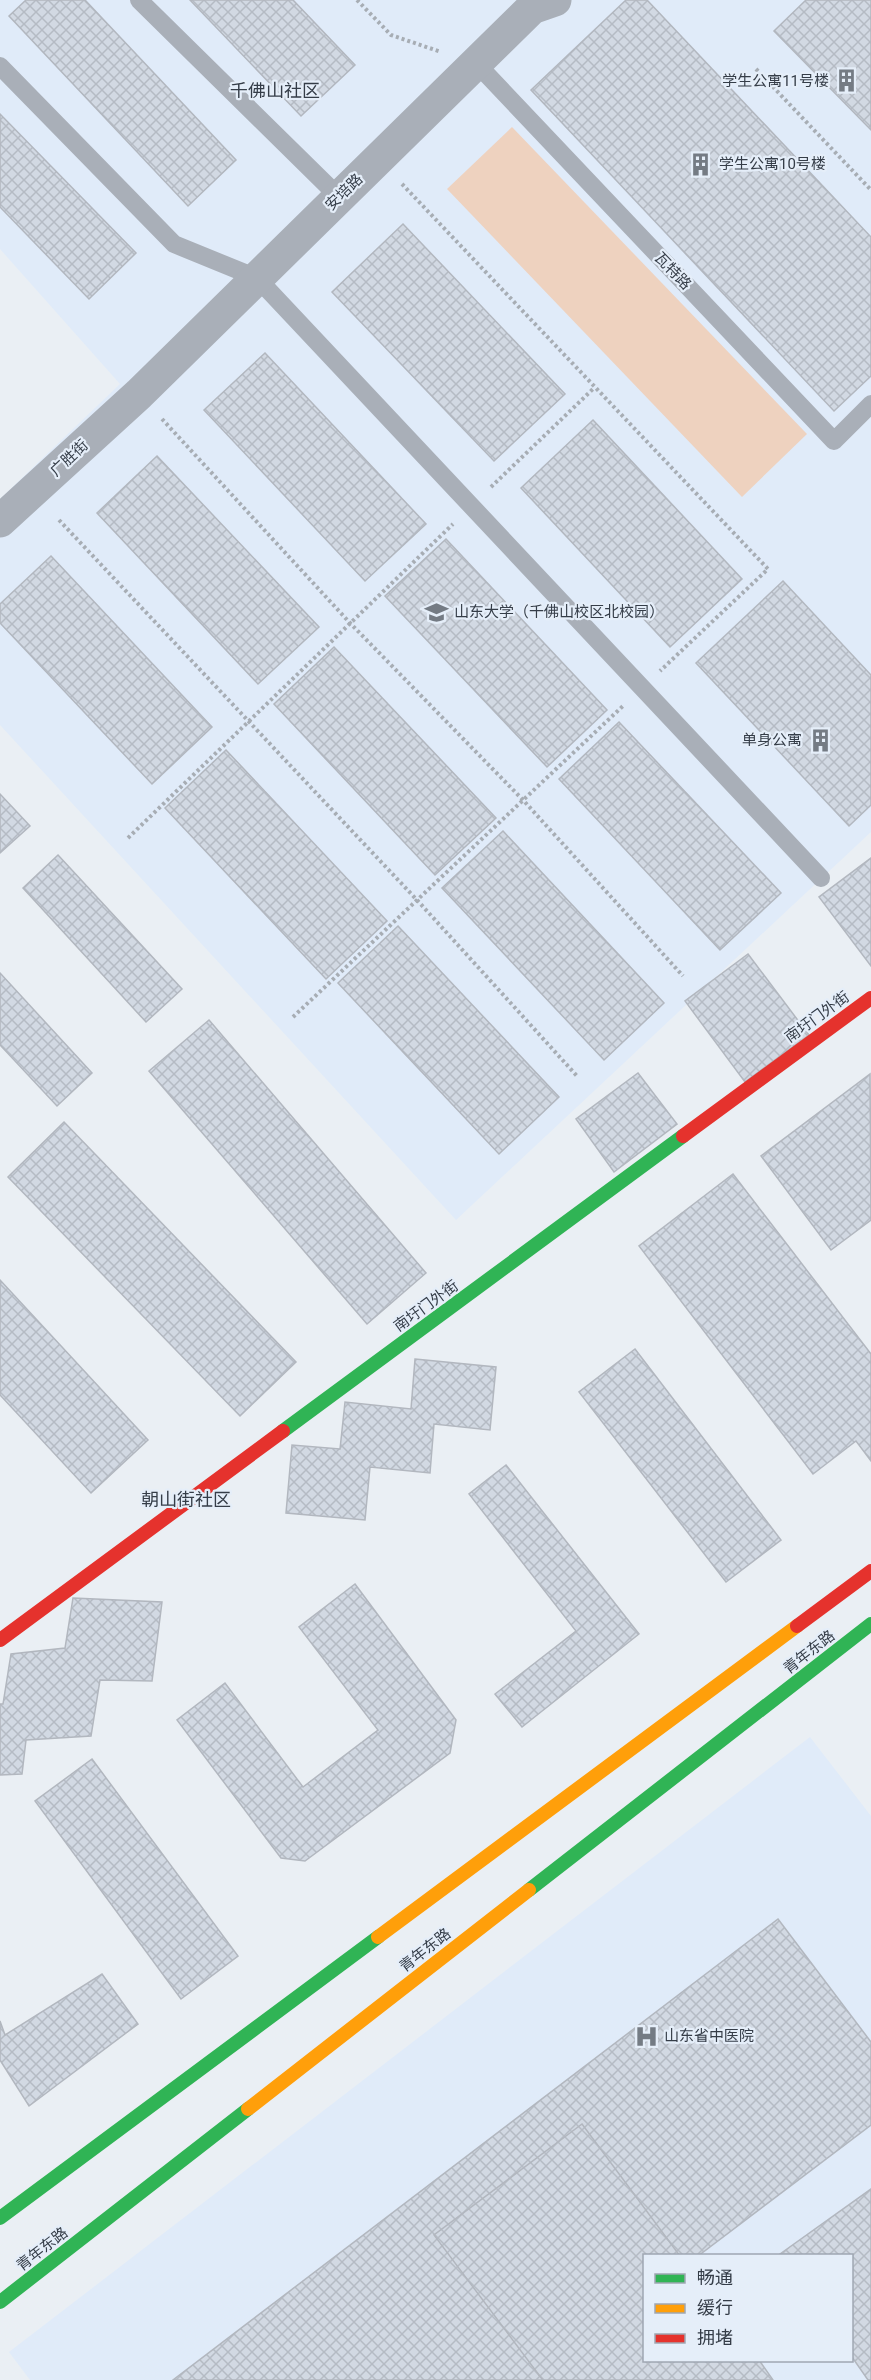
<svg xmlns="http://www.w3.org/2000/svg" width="871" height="2380" font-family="Roboto,'Noto Sans SC',sans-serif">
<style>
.built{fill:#e0ebf9;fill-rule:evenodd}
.green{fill:#eed2bf}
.building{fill:url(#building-cross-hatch);stroke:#b2b7bf;stroke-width:1.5}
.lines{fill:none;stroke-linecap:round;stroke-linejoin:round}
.path{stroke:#a7adb4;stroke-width:4;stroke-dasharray:3 3;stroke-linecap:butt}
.lane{stroke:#a9afb8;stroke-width:18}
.street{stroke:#a9afb8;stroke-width:33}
.fast{stroke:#30b455;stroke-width:14}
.slow{stroke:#ff9f0a;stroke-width:14}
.jam{stroke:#e5322d;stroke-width:14}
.labels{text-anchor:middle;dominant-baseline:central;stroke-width:4.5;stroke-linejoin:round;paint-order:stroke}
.poi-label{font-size:15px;fill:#353d48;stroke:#e5eef9;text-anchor:start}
.street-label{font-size:15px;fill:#353d48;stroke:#e5eef9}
.quarter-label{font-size:18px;fill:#353d48;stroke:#e5eef9}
</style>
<defs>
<pattern id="building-cross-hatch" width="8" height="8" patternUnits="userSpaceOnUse" patternTransform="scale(1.5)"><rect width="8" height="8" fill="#d2d9e3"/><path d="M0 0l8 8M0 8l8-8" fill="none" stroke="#b5bbc4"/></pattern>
</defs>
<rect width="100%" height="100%" fill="#eaeff4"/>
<g class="built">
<path d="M0,0H871V832L456,1220L0,725V499L120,384L0,249Z"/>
<path d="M810,1737L871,1816V2380H30L9,2352ZM644,2256H852V2360H644Z"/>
</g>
<path class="green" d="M512,127L807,434L742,497L447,189Z"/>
<g class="building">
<path d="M26,0H85L236,160L188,206L9,16Z"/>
<path d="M190,0H293L355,65L301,116Z"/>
<path d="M626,0H647L871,237V376L834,411L531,90Z"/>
<path d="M806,0H871V130L774,31Z"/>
<path d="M0,114L136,253L89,299L0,207Z"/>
<path d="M403,224L565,394L494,461L332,292Z"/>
<path d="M265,353L426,524L365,581L204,410Z"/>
<path d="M593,420L742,579L670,647L521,488Z"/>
<path d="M157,456L319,627L258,684L97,513Z"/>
<path d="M446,539L607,710L547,767L385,596Z"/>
<path d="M51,556L212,727L152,784L0,623V604Z"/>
<path d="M783,581L871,675V805L849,826L696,663Z"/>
<path d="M334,647L496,818L435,875L274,704Z"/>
<path d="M619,722L781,893L720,950L559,779Z"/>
<path d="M226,750L387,921L326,979L165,808Z"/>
<path d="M0,794L30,826L0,853Z"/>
<path d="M503,831L664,1003L604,1060L442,888Z"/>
<path d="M58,855L182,989L146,1022L23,888Z"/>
<path d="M871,858V966L819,897Z"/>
<path d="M398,926L559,1097L499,1154L338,983Z"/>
<path d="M748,954L809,1035L745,1082L685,1001Z"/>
<path d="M0,973L92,1073L57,1106L0,1045Z"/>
<path d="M209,1020L426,1273L367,1324L149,1071Z"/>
<path d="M638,1073L677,1124L614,1172L576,1119Z"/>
<path d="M870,1074L871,1220L831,1250L761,1156Z"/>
<path d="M64,1122L296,1362L240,1416L8,1177Z"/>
<path d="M733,1174L871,1354V1461L856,1441L813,1474L639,1246Z"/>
<path d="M0,1280L148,1440L91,1493L0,1395Z"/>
<path d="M635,1349L781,1540L726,1582L579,1392Z"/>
<path d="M415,1359L496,1367L490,1430L434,1424L430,1473L370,1467L365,1520L286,1513L292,1445L340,1449L345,1402L411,1409Z"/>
<path d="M506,1465L639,1634L522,1727L495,1694L576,1631L469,1494Z"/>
<path d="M355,1584L456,1720L450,1753L305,1861L281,1858L177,1720L225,1683L303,1787L378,1730L299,1627Z"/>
<path d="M73,1598L162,1602L152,1681L100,1680L91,1736L26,1740L22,1774L0,1775V1704H3L11,1654L65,1648Z"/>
<path d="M92,1759L238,1956L181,1999L35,1801Z"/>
<path d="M778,1919L871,2042V2125L698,2256H644V2296L539,2375L543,2380H173Z"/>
<path d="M102,1974L138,2024L29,2106L0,2060V2021L5,2035Z"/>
<path d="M582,2124L680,2256H644V2360H759L773,2380H543L539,2375L434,2235Z"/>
<path d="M871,2189V2380H868L852,2357V2256L780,2254Z"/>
</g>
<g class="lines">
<g class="path">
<path d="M357,0L391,35L441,52"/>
<path d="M756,69L871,190"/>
<path d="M402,184L768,569L660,671"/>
<path d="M162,419L350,623L523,800L683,976"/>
<path d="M491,487L594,388"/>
<path d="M59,520L417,900L577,1076"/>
<path d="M128,838L453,524"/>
<path d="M293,1017L624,705"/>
</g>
<g class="lane">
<path d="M139,0L339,197"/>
<path d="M476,63L834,441L871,404"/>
<path d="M0,66L174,244L257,278L821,878"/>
</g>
<path class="street" d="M0,521L139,394L532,8L555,0"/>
<g class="fast">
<path d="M283,1431L683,1136"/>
<path d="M529,1890L871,1624"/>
<path d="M0,2218L378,1937"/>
<path d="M0,2302L248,2109"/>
</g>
<g class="slow">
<path d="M378,1937L797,1626"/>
<path d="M248,2109L529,1890"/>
</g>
<g class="jam">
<path d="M683,1136L871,998"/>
<path d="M797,1626L871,1571"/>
<path d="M0,1640L283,1431"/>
</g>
</g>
<defs>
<symbol id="building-bare" viewBox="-9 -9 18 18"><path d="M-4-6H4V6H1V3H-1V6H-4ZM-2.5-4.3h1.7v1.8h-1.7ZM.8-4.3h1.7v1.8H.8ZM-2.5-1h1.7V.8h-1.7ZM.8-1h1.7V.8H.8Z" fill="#747b84" stroke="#e5eef9" stroke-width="2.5" paint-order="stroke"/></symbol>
<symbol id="university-bare" viewBox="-9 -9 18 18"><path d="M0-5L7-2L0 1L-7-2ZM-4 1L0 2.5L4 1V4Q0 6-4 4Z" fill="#747b84" stroke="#e5eef9" stroke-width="2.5" paint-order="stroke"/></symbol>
<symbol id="hospital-bare" viewBox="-9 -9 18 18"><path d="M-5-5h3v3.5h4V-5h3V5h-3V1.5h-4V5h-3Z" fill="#747b84" stroke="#e5eef9" stroke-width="2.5" paint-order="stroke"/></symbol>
</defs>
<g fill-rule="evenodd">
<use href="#building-bare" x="830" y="64" width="33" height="33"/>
<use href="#building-bare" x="684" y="148" width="33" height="33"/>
<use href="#university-bare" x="420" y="596" width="33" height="33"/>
<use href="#building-bare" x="804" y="724" width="33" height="33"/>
<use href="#hospital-bare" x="630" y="2020" width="33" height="33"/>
</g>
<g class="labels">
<g class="poi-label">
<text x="829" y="81" text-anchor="end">学生公寓11号楼</text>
<text x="719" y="164">学生公寓10号楼</text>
<text x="454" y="612">山东大学（千佛山校区北校园）</text>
<text x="802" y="740" text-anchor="end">单身公寓</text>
<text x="664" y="2036">山东省中医院</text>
</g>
<g class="street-label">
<text transform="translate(344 192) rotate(-44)">安培路</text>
<text transform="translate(673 271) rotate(46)">瓦特路</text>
<text transform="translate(69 458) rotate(-43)">广胜街</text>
<text transform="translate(817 1017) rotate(-36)">南圩门外街</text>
<text transform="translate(426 1306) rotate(-36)">南圩门外街</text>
<text transform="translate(809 1652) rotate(-38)">青年东路</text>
<text transform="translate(425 1950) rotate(-38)">青年东路</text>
<text transform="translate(42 2249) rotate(-38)">青年东路</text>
</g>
<g class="quarter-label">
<text x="275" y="90">千佛山社区</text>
<text x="186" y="1499">朝山街社区</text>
</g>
</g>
<rect x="643" y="2254" width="210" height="108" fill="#e5eef9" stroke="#9fa7b2" stroke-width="1.5"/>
<rect x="655" y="2274" width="30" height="9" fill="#30b455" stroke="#9fa7b2" stroke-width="1.5"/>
<text x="697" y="2284" font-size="18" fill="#353d48">畅通</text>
<rect x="655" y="2304" width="30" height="9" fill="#ff9f0a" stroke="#9fa7b2" stroke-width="1.5"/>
<text x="697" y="2314" font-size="18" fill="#353d48">缓行</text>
<rect x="655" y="2334" width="30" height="9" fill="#e5322d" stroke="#9fa7b2" stroke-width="1.5"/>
<text x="697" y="2344" font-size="18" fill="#353d48">拥堵</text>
</svg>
